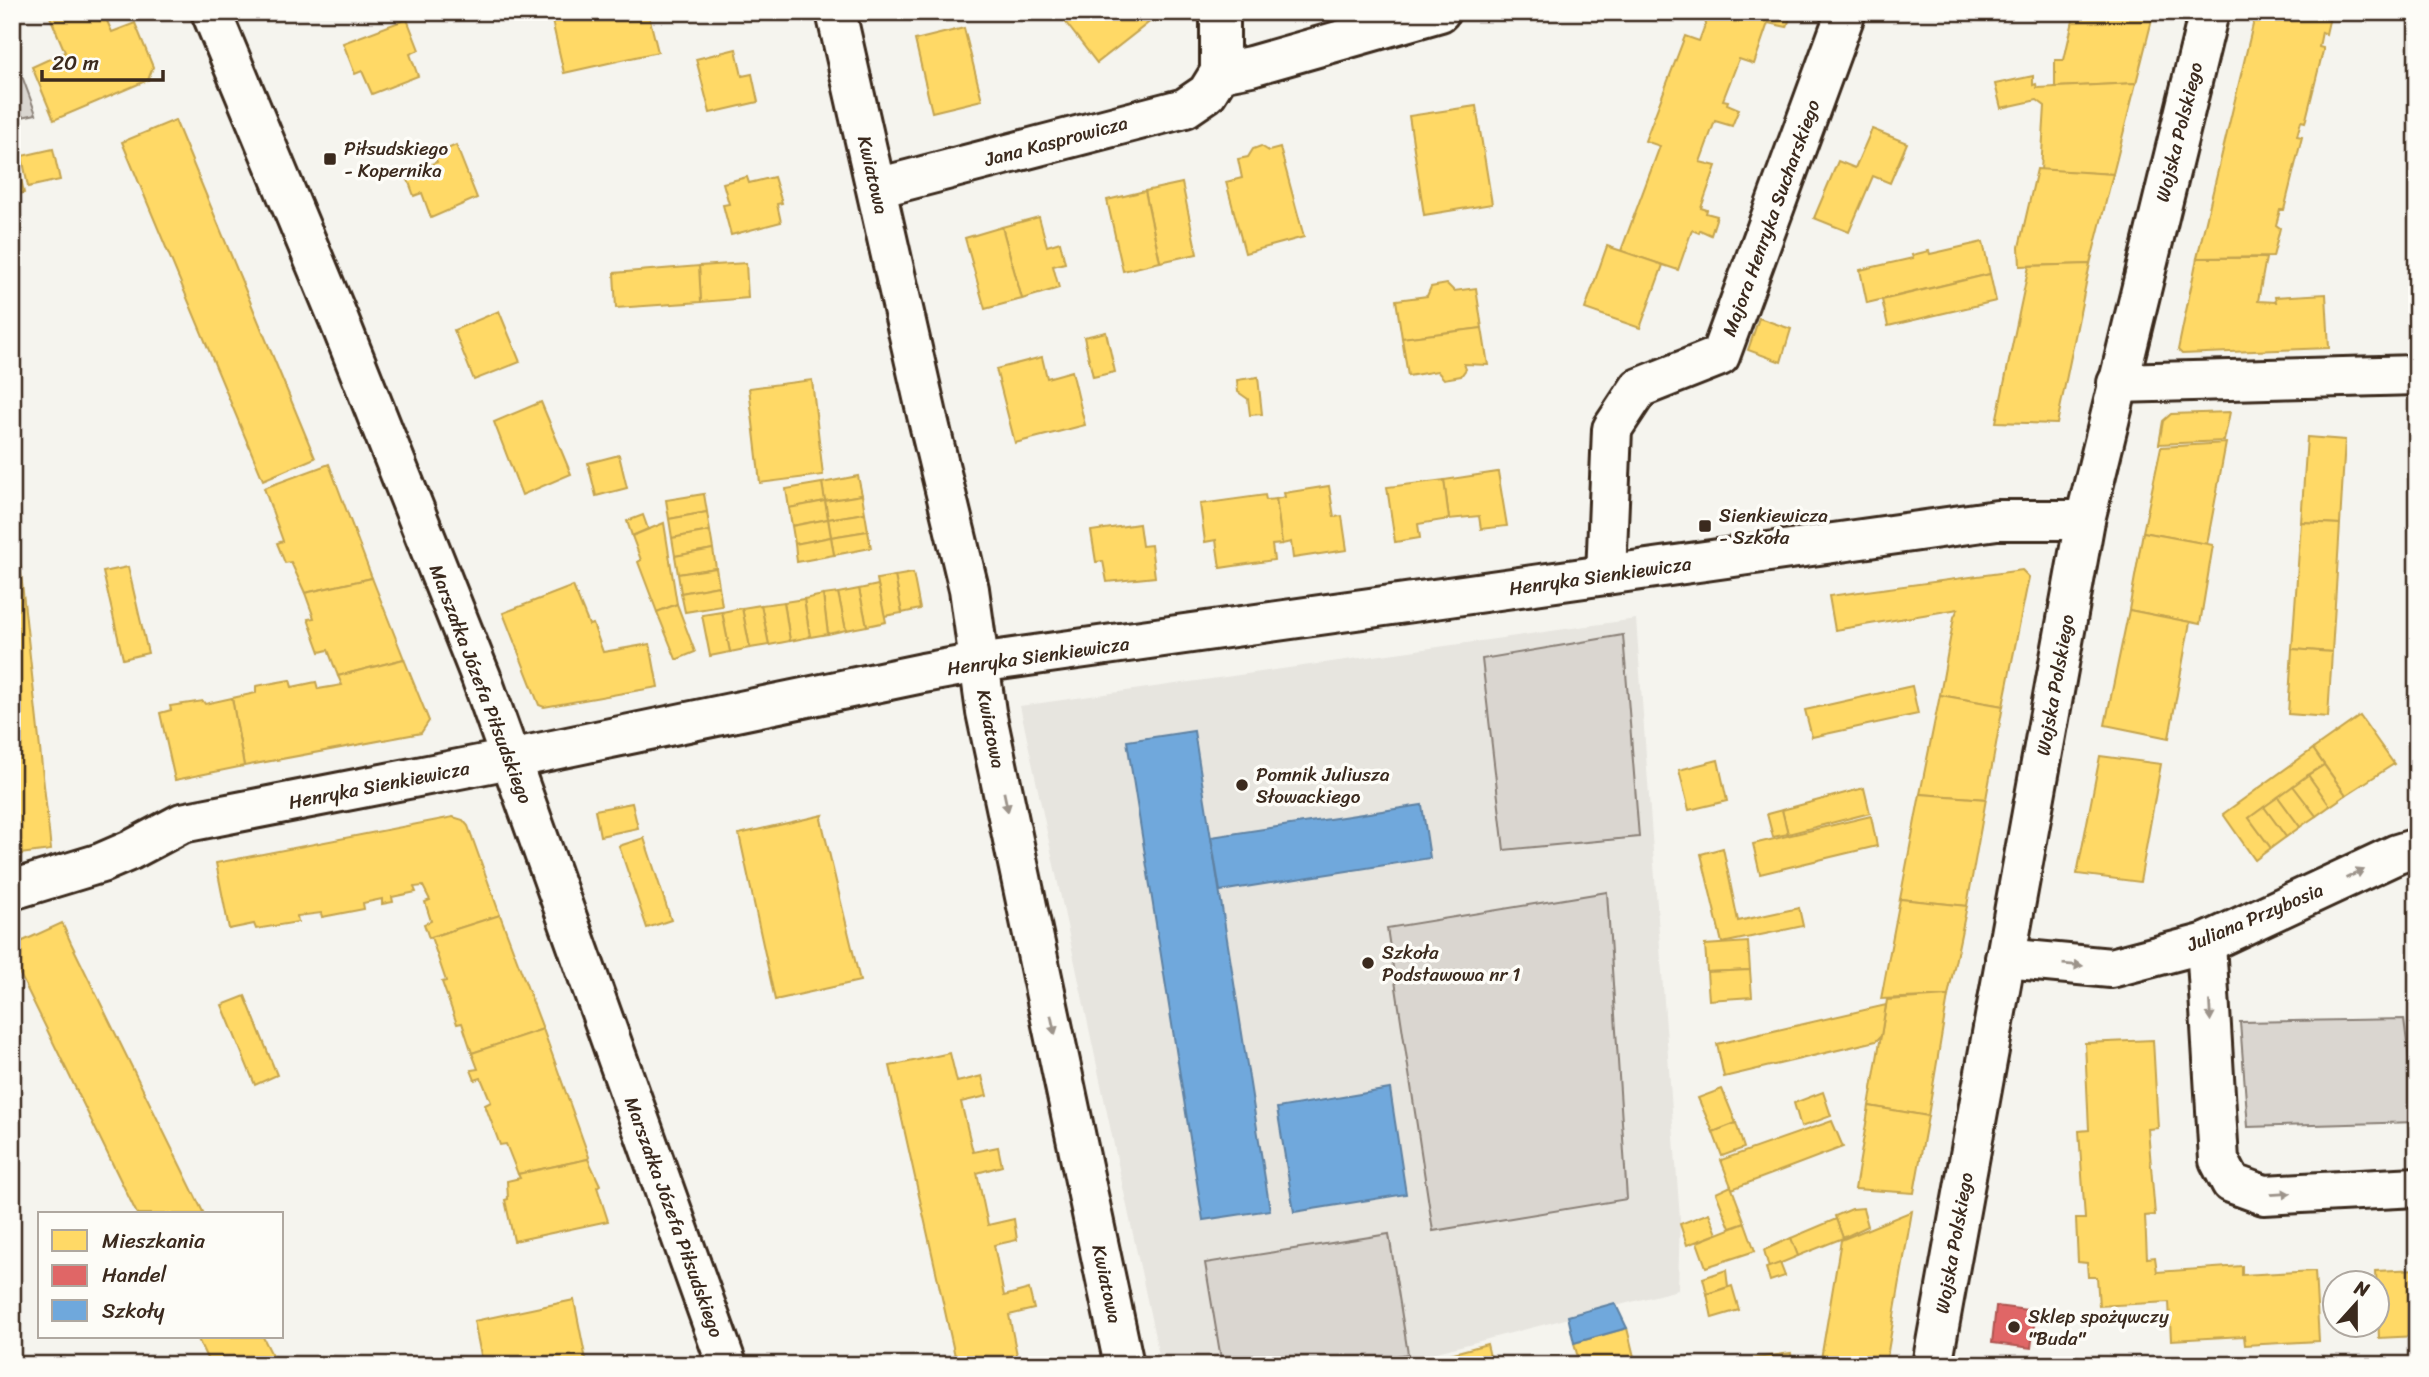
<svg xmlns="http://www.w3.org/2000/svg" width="2429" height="1377" font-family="Sriracha,sans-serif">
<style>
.built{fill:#e7e5df}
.green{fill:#dad6d0;stroke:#8a8077;stroke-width:2}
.homes{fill:#ffd966;stroke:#c4a450;stroke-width:2}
.shops{fill:#e06666;stroke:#ae5450;stroke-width:2}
.schools{fill:#6fa8dc;stroke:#5f82a3;stroke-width:2}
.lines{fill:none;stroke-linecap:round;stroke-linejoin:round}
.street-casing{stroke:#3b2a1e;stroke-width:44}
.secondary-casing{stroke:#3b2a1e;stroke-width:44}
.street{stroke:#fdfcf7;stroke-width:38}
.secondary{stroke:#fdfcf7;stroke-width:38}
.oneway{fill:#9c938a}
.poi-dot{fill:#3b2a1e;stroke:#fdfcf7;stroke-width:2.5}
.labels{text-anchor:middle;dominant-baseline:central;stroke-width:7;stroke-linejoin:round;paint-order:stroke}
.street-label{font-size:19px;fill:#3b2a1e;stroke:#fdfcf7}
.poi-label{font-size:19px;fill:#3b2a1e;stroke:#fdfcf7;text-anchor:start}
</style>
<rect width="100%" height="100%" fill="#f5f4ee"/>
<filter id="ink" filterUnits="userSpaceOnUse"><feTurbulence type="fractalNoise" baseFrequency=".0143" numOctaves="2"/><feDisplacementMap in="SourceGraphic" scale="14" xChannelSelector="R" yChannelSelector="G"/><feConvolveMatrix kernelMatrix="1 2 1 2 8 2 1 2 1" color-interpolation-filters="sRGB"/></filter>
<g filter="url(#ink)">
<path class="built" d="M1636,619L1680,1219L1678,1290L1387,1365H1161L1020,706Z"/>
<g class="green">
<path d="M12,49L36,114L12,119Z"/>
<path d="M1623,635L1639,837L1504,850L1482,659Z"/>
<path d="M1607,892L1627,1199L1433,1231L1387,928Z"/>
<path d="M2404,1019L2417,1122L2248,1127L2240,1022Z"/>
<path d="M1389,1234L1408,1354L1342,1365H1222L1205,1263Z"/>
</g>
<g class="homes">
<path d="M48,12H103L112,32L135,23L153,67L148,80L54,120L32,67L65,52Z"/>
<path d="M550,12H648L658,52L564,73Z"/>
<path d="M1072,12H1146L1152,20L1097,63L1063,19Z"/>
<path d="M1710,12H1792L1787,27L1768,23L1754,64L1739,59L1723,100L1728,101L1727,104L1739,109L1732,126L1715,121L1700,162L1716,166L1701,208L1707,210L1706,213L1717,216L1711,235L1700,230L1699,233L1692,230L1678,270L1621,251L1660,146L1645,141L1685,36L1699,41Z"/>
<path d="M2075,12H2154L2136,83L2055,87V60H2064Z"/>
<path d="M2256,12H2331L2326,34L2322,32L2319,47L2323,48V51L2306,119L2305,122L2301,121L2297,136L2302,137L2284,210H2280L2276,225L2280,228L2273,257L2197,258Z"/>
<path d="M407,19L419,50L410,54L418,76L372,94L362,71L355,74L343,43Z"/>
<path d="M964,28L982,100L932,112L915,40Z"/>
<path d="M736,49L742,76L752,74L758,102L710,113L696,59Z"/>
<path d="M2033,76V85L2036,84L2037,88L2136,83L2113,174L2041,170L2045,106L2037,100L2001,108L1995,84Z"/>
<path d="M1476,106L1492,204L1424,215L1409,116Z"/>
<path d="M175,120L315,458L263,480L122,142Z"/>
<path d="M1872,129L1907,143L1890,183L1873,176L1849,232L1814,218L1838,161L1855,168Z"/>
<path d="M456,145L477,198L431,218L422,193L414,196L406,174L437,162L434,155Z"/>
<path d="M1261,146L1269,151L1280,148L1304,237L1245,253L1226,182L1242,178L1238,159L1248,157L1253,149Z"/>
<path d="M53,149L60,180L28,187L22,156Z"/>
<path d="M16,155L24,193L12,195V156Z"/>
<path d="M2037,169L2113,174L2090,264L2020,266L2019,247Z"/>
<path d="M747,177L749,183L774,177L782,203L777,204L781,222L731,235L723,205L729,204L723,183Z"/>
<path d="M1182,183L1197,254L1160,262L1145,191Z"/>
<path d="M1145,191L1160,262L1123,271L1107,200Z"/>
<path d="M1039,217L1047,246L1060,242L1065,263L1053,266L1059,288L1022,299L1002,227Z"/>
<path d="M1002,227L1022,299L985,309L965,238Z"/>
<path d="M1983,242L1990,274L1867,303L1860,270L1913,258L1912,255L1929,251L1930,254Z"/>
<path d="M1607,246L1663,265L1640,328L1585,309Z"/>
<path d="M2197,258H2266L2258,301L2276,302L2275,297L2326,294L2329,348L2182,354L2178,350Z"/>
<path d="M746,263L748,298L701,302L699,266Z"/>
<path d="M2090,264L2057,424L1996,422L2029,266Z"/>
<path d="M699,266L701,302L616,308L614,273Z"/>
<path d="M1990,274L1996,301L1888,326L1882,300Z"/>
<path d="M1447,284L1454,291L1476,288L1482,328L1402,338L1396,300L1427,296L1431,287Z"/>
<path d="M499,311L520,362L474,380L454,330Z"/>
<path d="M1759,318L1791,329L1781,362L1748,350Z"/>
<path d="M1482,328L1488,365L1464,364L1466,369L1461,376L1444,379L1437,371L1408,376L1402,338Z"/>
<path d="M1106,332L1115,372L1093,377L1084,337Z"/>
<path d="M1042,357L1047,378L1072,371L1085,425L1015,443L996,369Z"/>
<path d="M1258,377L1262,414L1250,415L1248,399L1238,392L1237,380Z"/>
<path d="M812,380L823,475L760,483L749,388Z"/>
<path d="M541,402L571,474L522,495L494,422Z"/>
<path d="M2230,412L2224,441L2159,444L2163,421L2171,414Z"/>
<path d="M2307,437L2345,440L2340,524L2301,522Z"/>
<path d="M2226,443L2207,544L2143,532L2161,447Z"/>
<path d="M619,455L627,488L596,496L588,463Z"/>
<path d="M329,464L372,578L305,593L291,562L285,563L277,543L283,541L264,488Z"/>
<path d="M1498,472L1507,526L1481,529L1479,516L1449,519L1444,480Z"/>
<path d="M858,476L862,495L825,501L822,483Z"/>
<path d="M1444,480L1449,519L1418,524L1420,538L1395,542L1387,487Z"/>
<path d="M822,483L825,501L789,508L786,489Z"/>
<path d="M1329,486L1334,517L1342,516L1347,550L1293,558L1291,542L1282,544L1276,499L1285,497L1284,493Z"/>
<path d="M12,491L51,850L12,855Z"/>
<path d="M704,494L707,512L669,519L666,500Z"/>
<path d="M862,495L865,513L828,519L825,501Z"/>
<path d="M1265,495L1266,500L1276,499L1282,544L1272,545L1274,560L1220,568L1216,540L1205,542L1200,504Z"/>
<path d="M825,501L828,519L792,526L789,508Z"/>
<path d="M707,512L710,531L672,538L669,519Z"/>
<path d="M865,513L868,531L831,537L828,519Z"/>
<path d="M643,515L648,529L632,536L627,521Z"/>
<path d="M828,519L831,537L795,544L792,526Z"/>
<path d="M2301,522L2340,524L2332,652L2292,649Z"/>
<path d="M664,523L677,604L657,612L638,562L641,560L632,536Z"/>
<path d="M1139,524L1142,546L1151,545L1155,577L1107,582L1103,561L1096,562L1091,531Z"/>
<path d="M710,531L713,549L675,556L672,538Z"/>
<path d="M868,531L871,548L834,555L831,537Z"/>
<path d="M2143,532L2213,545L2200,624L2129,610Z"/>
<path d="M831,537L834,555L797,562L795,544Z"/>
<path d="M713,549L716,568L678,574L675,556Z"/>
<path d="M128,567L148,653L123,659L103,572Z"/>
<path d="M716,568L719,586L681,593L678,574Z"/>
<path d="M2022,570L2029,577L2003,706L1940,695L1954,617L1958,609L1835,630L1829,596Z"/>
<path d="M913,573L920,609L902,613L895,576Z"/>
<path d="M895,576L902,613L884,616L877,579Z"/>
<path d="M372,578L404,659L338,676L328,650L320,652L308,619L314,618L305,593Z"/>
<path d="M878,585L886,622L867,626L859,589Z"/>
<path d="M573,586L589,625L593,624L603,652L650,644L658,687L544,707L539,705L503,613Z"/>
<path d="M719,586L722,606L685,612L681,593Z"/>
<path d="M859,589L867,626L846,630L838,593Z"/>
<path d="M838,593L846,630L828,634L823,595Z"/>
<path d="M823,595L828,634L810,637L804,599Z"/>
<path d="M804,599L810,637L790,641L784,602Z"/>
<path d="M784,602L790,641L769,645L761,605Z"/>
<path d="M677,604L695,652L678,659H676L657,612Z"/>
<path d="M761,605L769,645L750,648L742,608Z"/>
<path d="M742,608L750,648L730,652L722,612Z"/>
<path d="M2129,610L2190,622L2169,738L2105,725Z"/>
<path d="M722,612L730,652L710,656L702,615Z"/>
<path d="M2292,649L2332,652L2328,717L2288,714Z"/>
<path d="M404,659L429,721L421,733L244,766L232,698L256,693V686L290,680L292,687L316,682L318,689L342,685L338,676Z"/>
<path d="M1912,686L1918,714L1812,737L1805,710Z"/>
<path d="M1940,695L2003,706L1986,799L1920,794Z"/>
<path d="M232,698L244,766L175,780L160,713L171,710L170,706L203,701L205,704Z"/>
<path d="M2360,716L2394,764L2346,795L2313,749Z"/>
<path d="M2313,749L2324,765L2249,818L2271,848L2255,860L2223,814Z"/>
<path d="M2100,756L2161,764L2140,882L2077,874Z"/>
<path d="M1718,760L1727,801L1689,810L1679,770Z"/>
<path d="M2324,765L2346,795L2330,806L2308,775Z"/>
<path d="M2308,775L2330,806L2316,816L2293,786Z"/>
<path d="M2293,786L2316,816L2300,827L2278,797Z"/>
<path d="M1864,788L1870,813L1788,834L1782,810Z"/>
<path d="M1920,794L1986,799L1967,906L1900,899Z"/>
<path d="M2278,797L2300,827L2286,837L2264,807Z"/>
<path d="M632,803L638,828L600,836L595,810Z"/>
<path d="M2264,807L2286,837L2271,848L2249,818Z"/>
<path d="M1782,810L1788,834L1773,837L1767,814Z"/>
<path d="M823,815L821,819L860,981L775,1000L739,834Z"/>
<path d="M1871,816L1877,846L1760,874L1753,844Z"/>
<path d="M453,817L463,820L468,826L500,915L429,938L424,924L431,921L425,902L430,900L423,886L414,887L416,892L392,897L393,902L382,904V899L363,903L364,909L322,917L321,913L297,916L298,922L256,929L254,924L229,929L216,863Z"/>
<path d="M644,838L671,920L647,928L619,846Z"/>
<path d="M1723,848L1738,921L1799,908L1803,926L1722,943L1701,854Z"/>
<path d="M1900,899L1967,906L1948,996L1881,999Z"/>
<path d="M500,915L543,1029L472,1053L462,1023L457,1024L442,982L446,981L431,937Z"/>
<path d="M62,923L71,943L204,1214H137L12,958V946Z"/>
<path d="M1748,942L1750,970L1707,972L1705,945Z"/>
<path d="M1750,970L1752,997L1709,1000L1707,972Z"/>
<path d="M245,996L277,1075L255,1085L222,1005Z"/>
<path d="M1948,996L1928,1116L1869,1106L1887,1000Z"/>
<path d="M1886,1005L1881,1036L1876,1041L1724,1077L1717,1044Z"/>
<path d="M543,1029L589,1157L588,1159L518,1174L506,1144L500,1145L485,1105L491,1102L481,1078L475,1080L471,1070L478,1069L472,1053Z"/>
<path d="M2153,1040L2158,1128L2148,1129L2155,1215L2145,1216L2147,1258L2155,1257L2157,1272L2242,1266V1275L2315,1271L2319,1341L2245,1345L2244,1336L2171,1340L2169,1302L2099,1306L2097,1277H2088L2087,1263L2078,1262L2076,1219H2085L2079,1131L2089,1130L2085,1043Z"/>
<path d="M950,1053L957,1082L982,1076L987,1096L961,1102L973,1152L998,1147L1002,1166L977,1173L988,1225L1014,1219L1017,1240L994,1245L1004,1296L1029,1289L1034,1309L1009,1315L1019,1365H957L890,1066Z"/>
<path d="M1722,1089L1736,1123L1713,1132L1698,1098Z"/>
<path d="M1823,1092L1831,1116L1801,1127L1794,1103Z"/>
<path d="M1869,1106L1928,1116L1914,1193L1855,1189Z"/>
<path d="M1832,1121L1843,1147L1732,1189L1721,1160Z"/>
<path d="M1736,1123L1744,1148L1722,1156L1713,1132Z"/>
<path d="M588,1159L600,1185L597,1187L608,1221L514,1241L505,1200L508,1199L507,1181L520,1178L518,1174Z"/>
<path d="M1731,1186L1745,1223L1730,1228L1716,1193Z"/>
<path d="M1863,1208L1868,1226L1843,1238L1835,1216L1852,1209Z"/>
<path d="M1912,1211L1886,1363L1820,1365L1841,1240Z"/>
<path d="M1709,1213L1717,1234L1687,1245L1680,1224Z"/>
<path d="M1836,1219L1843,1238L1798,1256L1791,1238Z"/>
<path d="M1745,1223L1755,1251L1706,1267L1697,1242Z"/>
<path d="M1791,1238L1798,1256L1769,1268L1764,1250Z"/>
<path d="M1780,1263L1785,1276L1770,1281L1766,1268Z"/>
<path d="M2417,1269V1336L2379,1338L2376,1271Z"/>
<path d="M1726,1270L1728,1287L1707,1294L1703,1278Z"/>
<path d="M1732,1286L1739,1310L1712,1318L1707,1294Z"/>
<path d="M574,1300L587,1365H483L474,1321Z"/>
<path d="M1627,1328L1636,1365H1580L1574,1343Z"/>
<path d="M197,1337H263L277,1365H210Z"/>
<path d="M1487,1344L1492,1365H1453L1450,1354Z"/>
<path d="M1791,1353L1792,1365H1721V1363Z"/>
<path d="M1045,1359L1046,1365H1021Z"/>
</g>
<path class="shops" d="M1996,1306L2036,1311L2031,1348L1992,1343Z"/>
<g class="schools">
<path d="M1194,731L1270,1210L1203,1220L1127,741Z"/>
<path d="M1422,805L1430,858L1220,891L1211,837Z"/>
<path d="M1390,1089L1406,1194L1294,1212L1277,1108Z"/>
<path d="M1615,1303L1627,1328L1574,1343L1568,1316Z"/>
</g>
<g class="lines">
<defs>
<g id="street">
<path d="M836,12L927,415L969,589L986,712L1124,1365"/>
<path d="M1220,12V72"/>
<path d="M877,188L1185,108L1207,93L1220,72L1251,66L1440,12"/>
<path d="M2117,383L2417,375"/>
<path d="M1606,575L1612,429L1639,388L1720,356L1846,12"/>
<path d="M12,890L101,863L131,850L182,823L510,759L923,673L978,663L1997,520H2085"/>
<path d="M2206,943L2219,1160L2231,1183L2264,1195L2417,1187"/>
<path d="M2005,958L2111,968L2206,943L2397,854L2417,848"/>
<path d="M1932,1365L2085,520L2209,12"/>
</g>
<path id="secondary" d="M211,12L339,320L481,677L727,1365"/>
</defs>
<use href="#street" class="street-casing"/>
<use href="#secondary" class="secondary-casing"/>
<use href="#street" class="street"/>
<use href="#secondary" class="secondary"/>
</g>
<defs><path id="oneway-solid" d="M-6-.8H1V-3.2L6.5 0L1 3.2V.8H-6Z" transform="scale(1.75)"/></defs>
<g class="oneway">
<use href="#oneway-solid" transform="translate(1006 802) rotate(78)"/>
<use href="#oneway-solid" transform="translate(2355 874) rotate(-25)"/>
<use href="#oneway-solid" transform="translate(2073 965) rotate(5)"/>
<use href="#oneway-solid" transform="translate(2210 1011) rotate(87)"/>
<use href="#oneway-solid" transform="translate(1053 1025) rotate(78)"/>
<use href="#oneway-solid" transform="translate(2281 1194) rotate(-3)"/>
</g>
</g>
<g class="poi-dot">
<rect x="323" y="152" width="14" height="14" rx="3.5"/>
<rect x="1698" y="519" width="14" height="14" rx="3.5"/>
<circle cx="1242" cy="785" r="7"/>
<circle cx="1368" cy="963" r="7"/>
<circle cx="2014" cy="1327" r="7"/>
</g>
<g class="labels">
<g class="street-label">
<text transform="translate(2179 132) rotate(-76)">Wojska Polskiego</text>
<text transform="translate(1056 141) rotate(-15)">Jana Kasprowicza</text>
<text transform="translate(873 175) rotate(77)">Kwiatowa</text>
<text transform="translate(1771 218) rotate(-70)">Majora Henryka Sucharskiego</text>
<text transform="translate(1600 576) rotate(-8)">Henryka Sienkiewicza</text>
<text transform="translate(1038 656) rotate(-8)">Henryka Sienkiewicza</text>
<text transform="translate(481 684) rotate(69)">Marszałka Józefa Piłsudskiego</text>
<text transform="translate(2055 685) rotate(-80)">Wojska Polskiego</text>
<text transform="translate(991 729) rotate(79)">Kwiatowa</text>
<text transform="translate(379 785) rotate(-11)">Henryka Sienkiewicza</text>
<text transform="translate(2255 917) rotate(-23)">Juliana Przybosia</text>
<text transform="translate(674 1217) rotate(70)">Marszałka Józefa Piłsudskiego</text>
<text transform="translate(1954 1243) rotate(-80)">Wojska Polskiego</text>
<text transform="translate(1107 1284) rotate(78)">Kwiatowa</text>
</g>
<g class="poi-label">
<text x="344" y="148">Piłsudskiego<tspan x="344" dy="22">- Kopernika</tspan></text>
<text x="1719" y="515">Sienkiewicza<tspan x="1719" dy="22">- Szkoła</tspan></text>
<text x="1256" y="774">Pomnik Juliusza<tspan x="1256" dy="22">Słowackiego</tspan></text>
<text x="1382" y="952">Szkoła<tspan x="1382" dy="22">Podstawowa nr 1</tspan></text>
<text x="2028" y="1316">Sklep spożywczy<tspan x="2028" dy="22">"Buda"</tspan></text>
</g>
</g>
<rect width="2429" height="1377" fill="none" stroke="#fdfcf7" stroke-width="42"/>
<rect x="21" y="21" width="2387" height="1335" fill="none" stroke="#3b2a1e" stroke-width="2.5" filter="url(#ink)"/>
<rect x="38" y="1212" width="245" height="126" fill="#fdfcf7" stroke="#afa8a0" stroke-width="2"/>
<rect x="52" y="1230" width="35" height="21" fill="#ffd966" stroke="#afa8a0" stroke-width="2"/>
<text x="102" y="1248" font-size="21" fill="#3b2a1e">Mieszkania</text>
<rect x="52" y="1265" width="35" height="21" fill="#e06666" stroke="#afa8a0" stroke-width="2"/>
<text x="102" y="1282" font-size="21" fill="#3b2a1e">Handel</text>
<rect x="52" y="1300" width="35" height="21" fill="#6fa8dc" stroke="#afa8a0" stroke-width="2"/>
<text x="102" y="1318" font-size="21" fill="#3b2a1e">Szkoły</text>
<g transform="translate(2356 1304) rotate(21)"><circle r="33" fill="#fdfcf7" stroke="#afa8a0" stroke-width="2"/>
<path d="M0-5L12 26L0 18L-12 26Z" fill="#3b2a1e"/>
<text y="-10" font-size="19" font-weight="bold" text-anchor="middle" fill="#3b2a1e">N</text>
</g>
<path d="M42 70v10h121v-10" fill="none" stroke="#3b2a1e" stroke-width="3.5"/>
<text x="52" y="70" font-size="21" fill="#3b2a1e" stroke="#fdfcf7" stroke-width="5" paint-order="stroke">20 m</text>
</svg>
